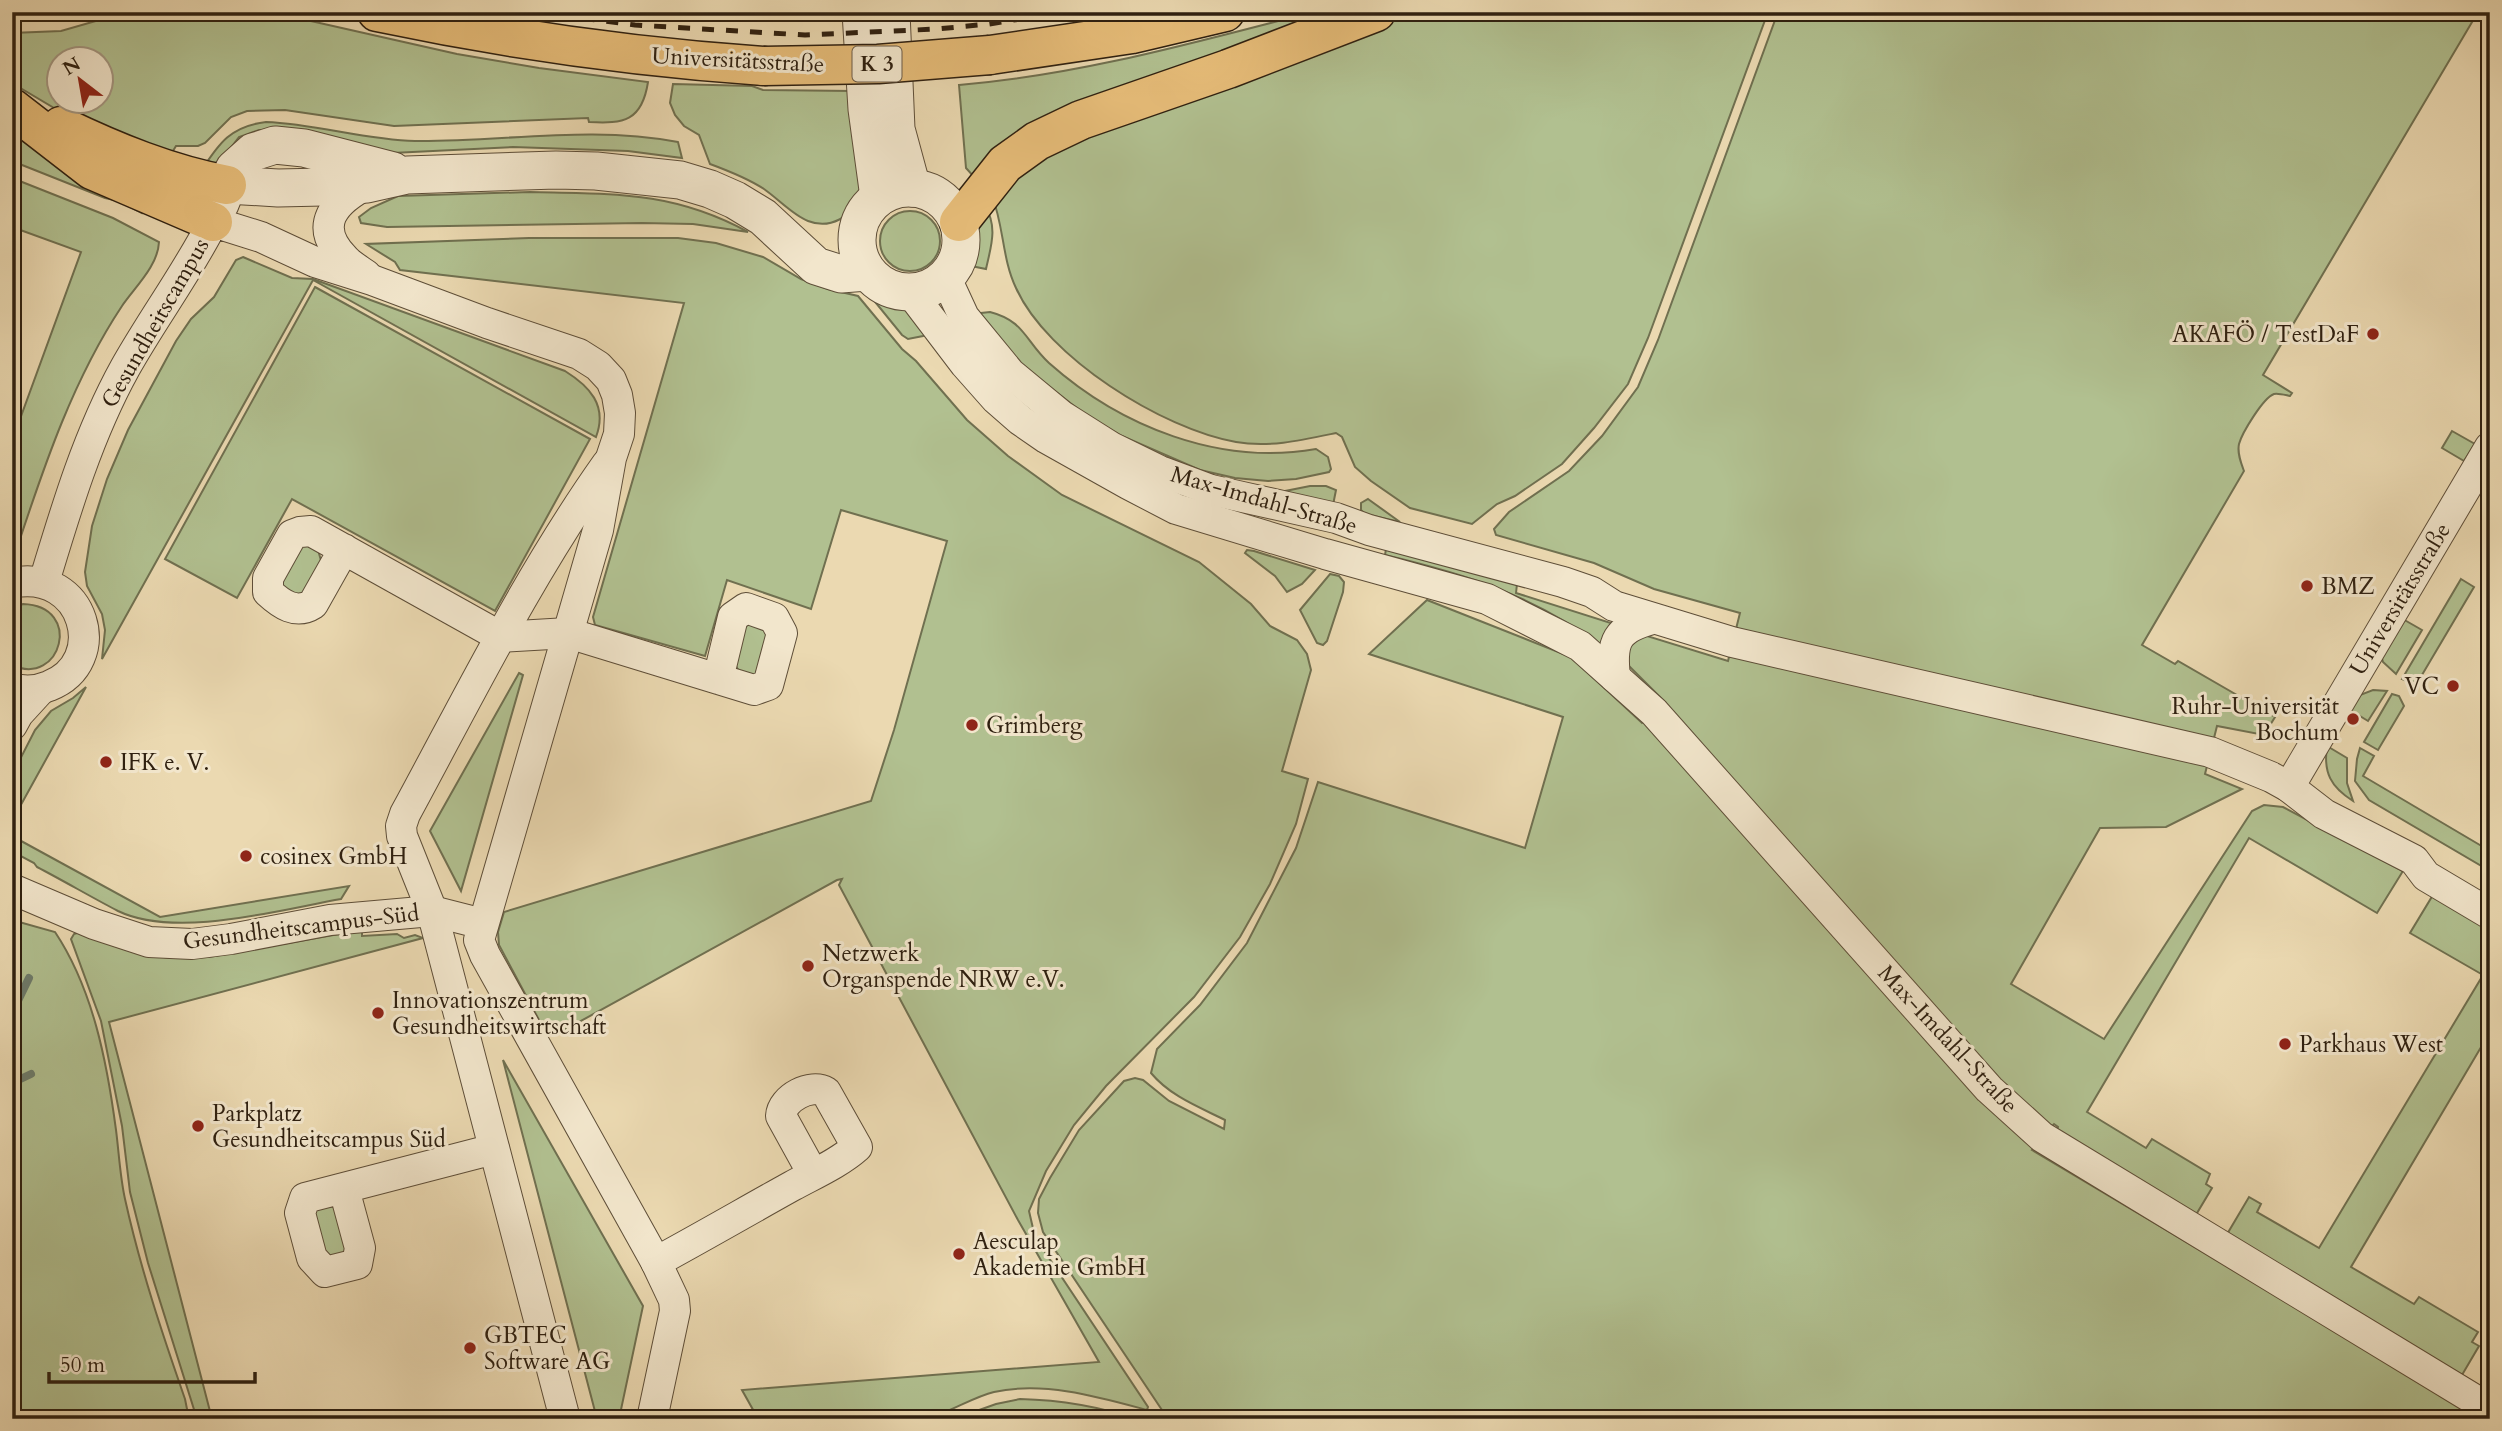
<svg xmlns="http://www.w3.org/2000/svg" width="2502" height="1431" font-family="Cardo,serif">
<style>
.green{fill:#b1c090;stroke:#707050;stroke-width:2;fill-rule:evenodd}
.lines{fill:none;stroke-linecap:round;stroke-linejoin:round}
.stream{stroke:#6e7c6c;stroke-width:8}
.minor-casing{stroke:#5e4e38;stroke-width:32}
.tertiary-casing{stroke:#5e4e38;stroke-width:39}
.trunk-casing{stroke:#2f2010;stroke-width:41}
.minor{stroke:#f2e6cc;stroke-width:30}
.tertiary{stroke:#f2e6cc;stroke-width:37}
.trunk{stroke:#e6bc78;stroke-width:38}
.rail{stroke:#2f2010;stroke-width:5;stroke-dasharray:12 12;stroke-linecap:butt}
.trunk-bridge-casing{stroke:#2f2010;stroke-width:41;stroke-linecap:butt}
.trunk-bridge{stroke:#e6bc78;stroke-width:38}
.poi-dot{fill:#8f2418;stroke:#f2e6cc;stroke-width:2.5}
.labels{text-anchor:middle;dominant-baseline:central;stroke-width:6;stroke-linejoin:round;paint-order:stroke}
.shield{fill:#f2e6cc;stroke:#6a5b48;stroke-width:2}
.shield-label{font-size:21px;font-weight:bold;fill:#2f2010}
.street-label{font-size:23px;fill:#2f2010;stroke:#f2e6cc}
.poi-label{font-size:23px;fill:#2f2010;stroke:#f2e6cc;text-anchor:start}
</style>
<rect width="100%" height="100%" fill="#ebd9b1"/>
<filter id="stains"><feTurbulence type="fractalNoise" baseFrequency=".00286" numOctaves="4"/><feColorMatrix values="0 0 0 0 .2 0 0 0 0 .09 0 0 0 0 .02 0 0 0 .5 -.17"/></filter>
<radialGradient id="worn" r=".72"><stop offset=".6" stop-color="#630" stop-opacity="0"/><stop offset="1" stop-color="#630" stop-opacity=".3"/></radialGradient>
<g class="green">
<path d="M127,12H271L457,54L539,68L648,82C642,121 624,124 589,122L588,118L394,126L285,110L247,111L231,117L205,143L198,146H176L168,159L103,137L12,83V33L61,31ZM60,60H102V102H60Z"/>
<path d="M1313,12H1341L975,178L966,168L959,85C1080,75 1196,42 1313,12Z"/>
<path d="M1415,12H1768L1648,338L1628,384L1594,428L1562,464L1515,496L1497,504L1472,524L1410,508L1371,481L1355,467L1342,437L1336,433C1303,440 1269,448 1236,442C1162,429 1047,357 1016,288C1002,259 1004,226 992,196L1053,149L1269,71Z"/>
<path d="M1778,12H2478L2263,375L2292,393L2290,396C2285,395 2278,393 2274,394C2263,398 2242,433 2239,444C2237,453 2241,463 2244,471L2142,645L2175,664L2178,661L2275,717L2264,735L2217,726L2205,774L2242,789L2166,827L2100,828L2011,984L2104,1039L2252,811L2264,805L2283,807L2403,871L2377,913L2249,838L2087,1112L2146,1148L2152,1139L2210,1174L2206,1184L2212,1188L2194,1218L2057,1131L2058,1127L2054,1124L2032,1150L2484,1419H1168L1043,1232L1038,1213L1039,1199L1050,1178L1079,1130L1124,1081L1135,1078L1143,1080L1169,1101L1224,1129L1225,1120C1199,1107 1170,1096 1151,1073L1157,1049L1200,1005L1247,943L1296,848L1318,782L1525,848L1563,717L1369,654L1427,600L1571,657L1642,723L1665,702L1627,664L1626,649L1644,635L1728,661L1740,613L1654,589L1594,563L1496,535L1494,529L1509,512L1569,471L1602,436L1638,387L1658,340Z"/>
<path d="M673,84L752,86L763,90L852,91L861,197C851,216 831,230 808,221C794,216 777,198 764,189C747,178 729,171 710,164L699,135L684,126L675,115L670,103Z"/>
<path d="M266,122C317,124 365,140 415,141C503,142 591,125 678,142L682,158L628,151L513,147L392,153L282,131L259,130L239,137L210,175L201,171C219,143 231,126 266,122Z"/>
<path d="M12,135L75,171L146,204L142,213L119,201L105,198L12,161Z"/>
<path d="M12,178L113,218L159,242C158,266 135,287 122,306C74,378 45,463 18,545L12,551V441L81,252L12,227Z"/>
<path d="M530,192C613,194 673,191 748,232L693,224L642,223L387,227L361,223L359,217L371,208L398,196Z"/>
<path d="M985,206C998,227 991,246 986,269L966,265L972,247L973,225Z"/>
<circle cx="910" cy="241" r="30"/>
<path d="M529,238H678L716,243L763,257L801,279L828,289L858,296L902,349L916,361L967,420L1008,456L1062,495L1199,562L1251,604L1270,626L1297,640L1307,654L1311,670L1282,771L1308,779L1296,824L1270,884L1240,937L1194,997L1106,1086L1074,1125L1046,1171L1029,1211L1035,1237L1148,1407L1147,1410C1099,1397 1044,1381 994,1392C969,1398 944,1417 919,1419C873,1422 825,1419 779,1419L756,1415L742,1390L1099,1362L1018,1220L839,885L842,879L837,880L559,1033L555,1028L546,1033L499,945L498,932L504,912L871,801L894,730L947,541L841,510L811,609L727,580L705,656L595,625L593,617L684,303L400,270L395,262L366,244Z"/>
<path d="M243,257L292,278L313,279L565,371C589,386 608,405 596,437L313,280L102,659L105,630L102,614L87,586L85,572L92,526L107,479L128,430L176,341L191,319L214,297L236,260Z"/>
<path d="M315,287L590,439L495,611L292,499L237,598L165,559Z"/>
<path d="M863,287L909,309L930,331L923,336L908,339L902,335Z"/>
<path d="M990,312C1025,321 1025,341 1049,363C1121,427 1220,466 1316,449L1328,457L1331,469L1329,472L1296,479L1268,481L1235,478L1200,470L1122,436L1087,416L1006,353L974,318L981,313Z"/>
<path d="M2452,431L2475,444L2464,461L2442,448Z"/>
<path d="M1310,486H1326L1336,490L1333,505L1280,492Z"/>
<path d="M1368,499L1400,522L1365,514L1361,510V503Z"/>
<path d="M303,544L318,550L322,564L302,599L282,586L283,578Z"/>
<path d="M1386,549L1517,584L1516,593L1614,624L1603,644L1600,645C1533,595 1465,574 1385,555Z"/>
<path d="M1247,550L1254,551L1315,570L1302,584L1287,592L1275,576L1245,553Z"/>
<path d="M1330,574L1339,576L1344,582L1343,592L1327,641L1323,645L1317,643L1300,610Z"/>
<path d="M2461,579L2474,587L2419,680L2411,683L2402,679Z"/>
<path d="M23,604C84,606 61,688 12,665V608Z"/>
<path d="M2401,618L2422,630L2396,674L2383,662L2380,652Z"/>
<path d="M746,622H760L768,636L755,676L740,673L733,661Z"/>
<path d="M519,673L523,675L461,891L430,831Z"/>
<path d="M86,687L12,821V775L35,730L51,711L73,698Z"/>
<path d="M2373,690L2387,691L2368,721L2347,708L2360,695Z"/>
<path d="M2392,694L2399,696L2404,706L2378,750L2364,742Z"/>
<path d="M2327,746L2347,758V783L2353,801C2331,787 2323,773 2327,746Z"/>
<path d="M2360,748L2374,756L2363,776L2490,851V871L2369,800L2355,781L2357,759Z"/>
<path d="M12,836L160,917L349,886L341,899C279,910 176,939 118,911C91,897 64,881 37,867L34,863L13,852Z"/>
<path d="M2436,890L2490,924V1032L2351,1267L2414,1304L2419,1297L2478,1332L2472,1342L2479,1346L2462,1375L2226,1236L2249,1197L2261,1204L2257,1212L2319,1248L2483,975L2410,933Z"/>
<path d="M12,920L55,932C93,989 107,1062 116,1130C119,1153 120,1177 125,1199C140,1267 162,1333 185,1399L189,1419H12Z"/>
<path d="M362,930V936L397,934L404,938L415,935L423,938L109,1022L212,1419H197L148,1263L130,1192L122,1126L101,1021L71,939L74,934L80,932L145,954L170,958L209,957Z"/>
<path d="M503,1060L643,1306L619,1419H597Z"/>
<path d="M327,1206L334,1207L349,1247L340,1258L324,1254L312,1215L315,1210Z"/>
<path d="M1020,1399C1059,1400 1098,1406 1135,1419H954L996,1404Z"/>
</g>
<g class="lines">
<g class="stream">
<path d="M12,1013L29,978"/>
<path d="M12,1083L31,1074"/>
</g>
<defs>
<g id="minor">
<path d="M366,275C359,270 350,265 344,258C312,225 335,201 367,184"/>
<path d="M946,278L964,317L1010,373L1062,416L1111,447L1160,471L1211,490L1336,518L1369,530L1563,582L1592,592L1614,606L1732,642L2210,752L2271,777L2289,787L2324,814L2414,860L2426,876L2490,914"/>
<path d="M911,293L965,364L996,399L1020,420L1046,438L1128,484L1176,509L1325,554L1487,599L1580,646L1654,712L1989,1089L2042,1137L2490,1409"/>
<path d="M344,549L313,604C296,615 281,604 268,592V578L292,535L300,532L311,531L492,632L501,637L568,633L754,690L768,685L782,633L774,618L746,608L733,617L718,679"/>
<path d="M44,582C66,509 88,435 125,368C153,318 187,273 213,222L261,237L315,262L372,280L487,323L579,354L598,366L611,380L617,395L620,413L619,434L611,458L598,530L479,940L485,955L656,1262L674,1300L675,1311L652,1419"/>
<path d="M12,583C85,568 111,662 49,686C37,691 25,692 12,688"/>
<path d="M1615,677C1611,641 1616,629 1652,619"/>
<path d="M12,725L18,714L40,690"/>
<path d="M2289,787L2490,447"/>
<path d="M12,889L94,924L149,942L192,944L231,939L330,920L432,911L483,924"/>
<path d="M344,1189L360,1248L357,1264L325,1272L312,1258L300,1213L305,1198L494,1149"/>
<path d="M656,1262C702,1237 747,1211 792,1186C814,1174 839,1163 857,1147L826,1092C811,1083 782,1098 781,1116L813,1174"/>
<path d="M565,1419L432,911L402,836L401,826L405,814C469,696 529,574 607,464"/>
</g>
<g id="tertiary">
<path d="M861,12L867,109L879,197"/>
<path d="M891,12L896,129L912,188"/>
<path d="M227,185L278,188L323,187L367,184L407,175L556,170L596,171L680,180L710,189L735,200L763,217L816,266L841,274L867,272"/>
<circle cx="909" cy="240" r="52"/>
<path d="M220,204L234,169L253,152L275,145L304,148L393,171"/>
</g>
<g id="trunk">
<path d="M377,12C505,39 634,57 764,66"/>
<path d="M990,55L1132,34L1225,12"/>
<path d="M12,108L92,170L213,222"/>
<path d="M61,126C115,152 169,174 227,185"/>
<path d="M959,222L1005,164L1037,141L1081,120L1228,69L1376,12"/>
</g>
</defs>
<use href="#minor" class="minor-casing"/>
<use href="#tertiary" class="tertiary-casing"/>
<use href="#trunk" class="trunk-casing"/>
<use href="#minor" class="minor"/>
<use href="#tertiary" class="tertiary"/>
<use href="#trunk" class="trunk"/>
<path class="rail" d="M535,12L635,25L805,35L937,29L989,24L1064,12"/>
<defs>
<path id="trunk-bridge" d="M764,66L878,64L990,55"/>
</defs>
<use href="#trunk-bridge" class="trunk-bridge-casing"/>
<use href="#trunk-bridge" class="trunk-bridge"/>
</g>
<g class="poi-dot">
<circle cx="2373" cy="334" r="7"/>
<circle cx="2307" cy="586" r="7"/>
<circle cx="2453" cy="686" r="7"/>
<circle cx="2353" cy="719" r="7"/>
<circle cx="972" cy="725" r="7"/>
<circle cx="106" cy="762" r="7"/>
<circle cx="246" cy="856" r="7"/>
<circle cx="808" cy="966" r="7"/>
<circle cx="378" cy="1013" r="7"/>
<circle cx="2285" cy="1044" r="7"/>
<circle cx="198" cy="1126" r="7"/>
<circle cx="959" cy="1254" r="7"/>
<circle cx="470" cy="1348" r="7"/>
</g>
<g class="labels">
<rect class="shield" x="852.5" y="46.5" width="49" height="35" rx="5"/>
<g class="shield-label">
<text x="877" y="64">K 3</text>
</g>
<g class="street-label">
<text transform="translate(738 60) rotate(3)">Universitätsstraße</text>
<text transform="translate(155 323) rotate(-60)">Gesundheitscampus</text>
<text transform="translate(1264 500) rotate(16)">Max-Imdahl-Straße</text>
<text transform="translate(2400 599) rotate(-59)">Universitätsstraße</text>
<text transform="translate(301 927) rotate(-7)">Gesundheitscampus-Süd</text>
<text transform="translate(1948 1039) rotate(47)">Max-Imdahl-Straße</text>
</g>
<g class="poi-label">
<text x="2359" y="334" text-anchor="end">AKAFÖ / TestDaF</text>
<text x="2321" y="586">BMZ</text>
<text x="2439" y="686" text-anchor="end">VC</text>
<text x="2339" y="706" text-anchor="end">Ruhr-Universität<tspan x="2339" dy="26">Bochum</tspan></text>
<text x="986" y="725">Grimberg</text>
<text x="120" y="762">IFK e. V.</text>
<text x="260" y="856">cosinex GmbH</text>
<text x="822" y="953">Netzwerk<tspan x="822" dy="26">Organspende NRW e.V.</tspan></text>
<text x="392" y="1000">Innovationszentrum<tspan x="392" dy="26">Gesundheitswirtschaft</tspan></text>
<text x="2299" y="1044">Parkhaus West</text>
<text x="212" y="1113">Parkplatz<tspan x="212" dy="26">Gesundheitscampus Süd</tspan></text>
<text x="973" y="1241">Aesculap<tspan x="973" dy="26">Akademie GmbH</tspan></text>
<text x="484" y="1335">GBTEC<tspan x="484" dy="26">Software AG</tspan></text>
</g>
</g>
<rect width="2502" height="1431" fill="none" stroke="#ebd9b1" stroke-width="42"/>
<rect x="14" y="14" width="2474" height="1403" fill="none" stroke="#2f2010" stroke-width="3.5"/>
<rect x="21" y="21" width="2460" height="1389" fill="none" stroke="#2f2010" stroke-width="2"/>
<g transform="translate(80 80) rotate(329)"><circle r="33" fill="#f2e6cc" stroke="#a49781" stroke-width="2"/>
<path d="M0-5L12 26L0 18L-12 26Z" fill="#8f2418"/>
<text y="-10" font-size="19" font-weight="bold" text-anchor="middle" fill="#2f2010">N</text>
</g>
<path d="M49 1372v10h206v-10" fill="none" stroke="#2f2010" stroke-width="3.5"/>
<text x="60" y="1372" font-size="21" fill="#2f2010" stroke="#f2e6cc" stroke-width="5" paint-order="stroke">50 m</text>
<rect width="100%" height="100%" filter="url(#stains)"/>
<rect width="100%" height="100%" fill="url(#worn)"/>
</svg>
